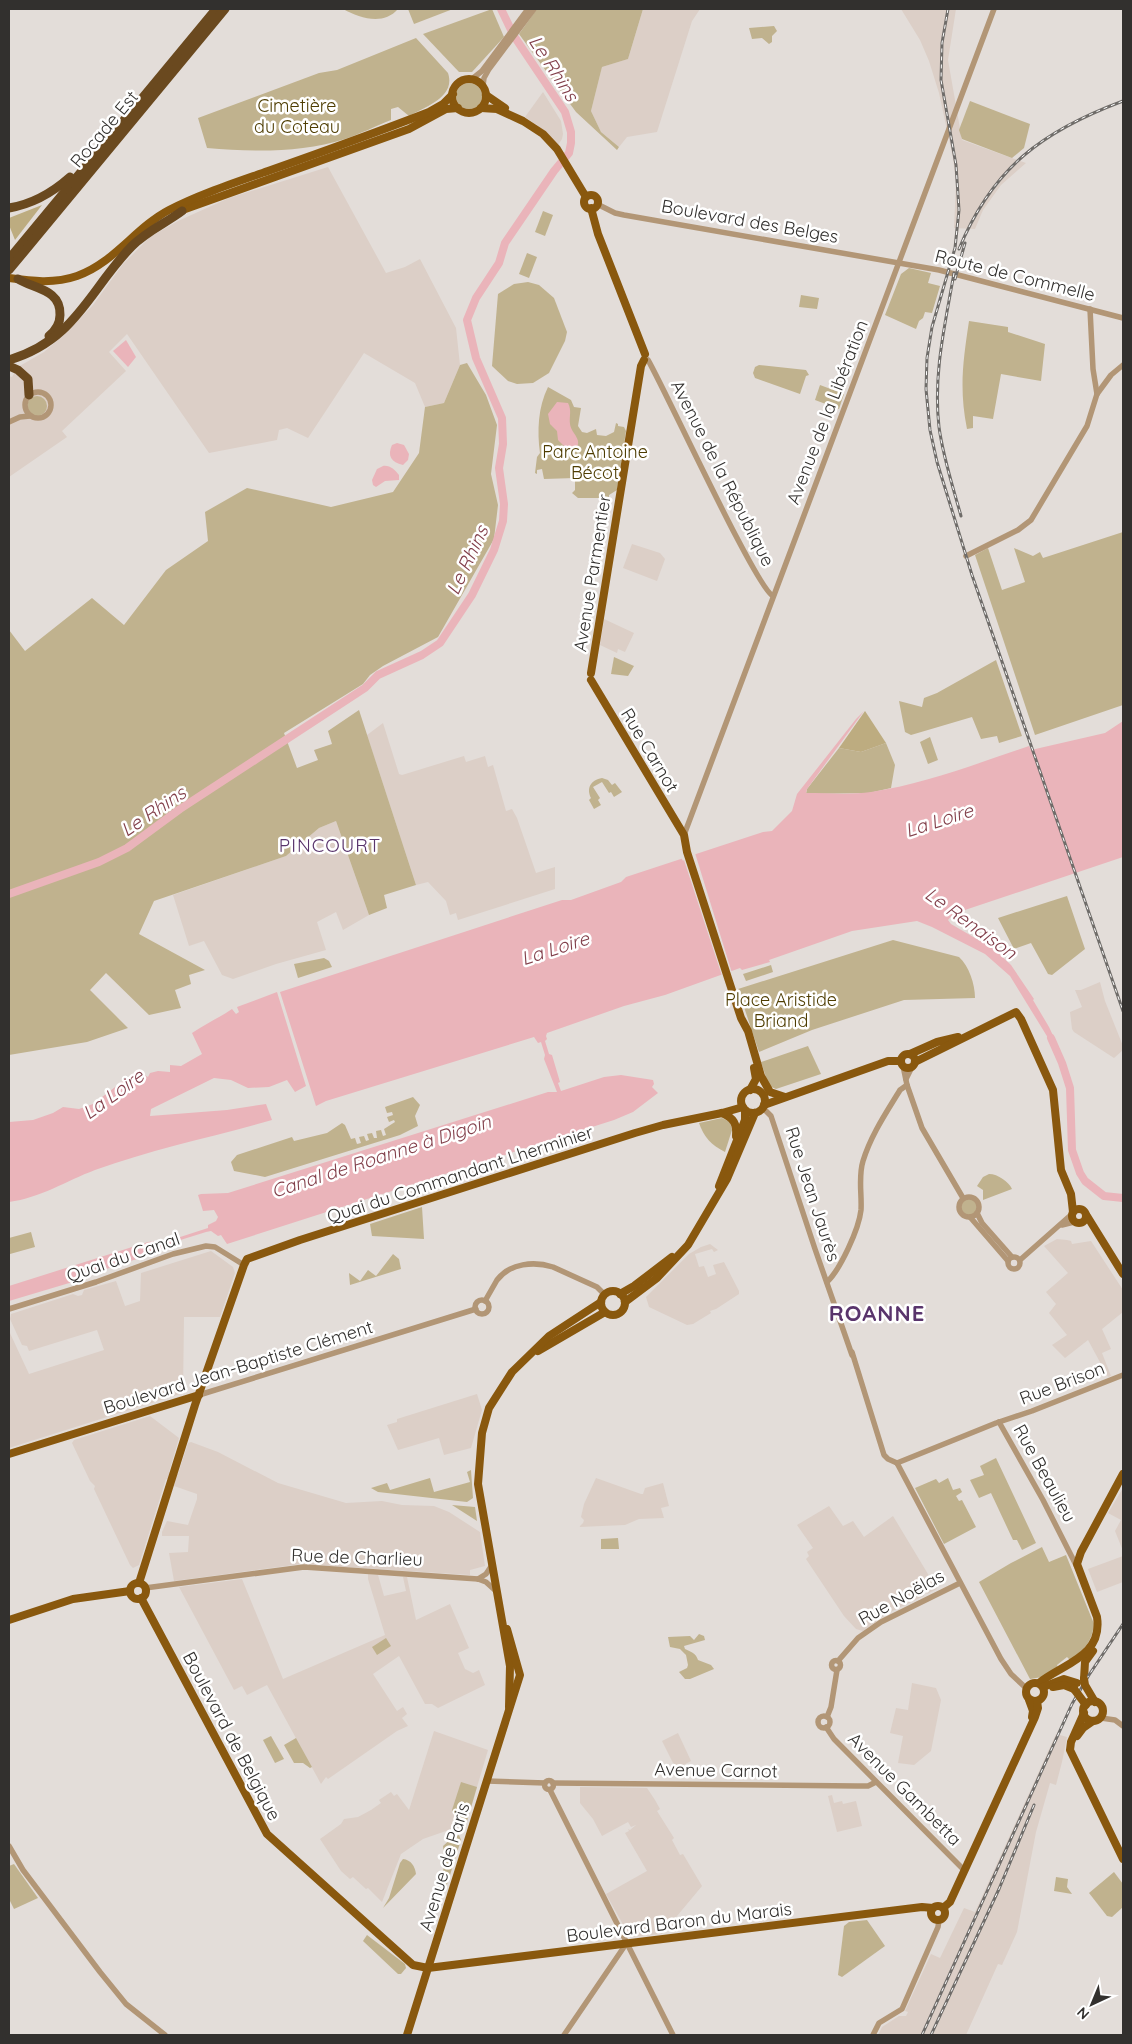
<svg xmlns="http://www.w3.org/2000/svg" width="1132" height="2044" font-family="Quicksand,sans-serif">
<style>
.built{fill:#dccfc7}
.green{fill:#c0b28e}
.forest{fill:#bdac80}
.water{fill:#eab4ba}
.pier{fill:#e3ddd9}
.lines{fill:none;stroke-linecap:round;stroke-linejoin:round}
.river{stroke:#eab4ba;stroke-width:8}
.minor{stroke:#b29676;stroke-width:5.5}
.major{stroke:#89580e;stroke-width:8}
.highway{stroke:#6a491f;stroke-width:9}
.rail-casing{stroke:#6f6c69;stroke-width:3}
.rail{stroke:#fff;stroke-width:1;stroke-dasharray:4;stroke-linecap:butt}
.major-bridge{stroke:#89580e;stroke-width:8}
.labels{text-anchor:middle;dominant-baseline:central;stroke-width:5;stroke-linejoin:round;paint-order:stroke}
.park-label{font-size:18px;fill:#4e3c01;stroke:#fff}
.street-label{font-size:18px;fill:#32302e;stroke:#fff}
.water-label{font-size:19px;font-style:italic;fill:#823f4a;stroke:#fff}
.neighbourhood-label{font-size:19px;letter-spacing:1px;fill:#59346c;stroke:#fff}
.district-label{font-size:22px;font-weight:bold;letter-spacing:1px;fill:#59346c;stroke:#fff}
</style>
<rect width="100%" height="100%" fill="#e3ddd9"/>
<g class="built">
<path d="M643,9H700L692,21L657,132L627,137L619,147L601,132L591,111L602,67L628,59Z"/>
<path d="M901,9H956L948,60L962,140L1026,163L1001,185L983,210L975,229L954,228L956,183L953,158L939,93L929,61L920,40Z"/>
<path d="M543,92L561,121L563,134L562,139L558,145L545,131L525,117Z"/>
<path d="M328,167L386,273L405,267L420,259L456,328L460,365L444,403L425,407L415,383L364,353L308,438L287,428L279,430L277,440L209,453L127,334L109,352L126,371L62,431L67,437L9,477V376L12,377L18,367L44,352L65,334L93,305L123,264L150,237L178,221L229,198Z"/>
<path d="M632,544L660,553L665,559L657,581L623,568Z"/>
<path d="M604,619L634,633L625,652L618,649L617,653L600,645Z"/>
<path d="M383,723L399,774L402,775L464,756L466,762L485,756L488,767L493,765L506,811L512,809L517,818L536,873L555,867V889L458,920L456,913L450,915L446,901L428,882L416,885L367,735Z"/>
<path d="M336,821L369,915L343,930L336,912L317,922L326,950L276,964L233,979L222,975L204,941L189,946L173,895L286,856L319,828Z"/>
<path d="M1100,982L1105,1001L1123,1046V1050L1114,1058L1074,1032L1072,1029L1070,1012L1082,1007L1075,990H1081Z"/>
<path d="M1057,1239L1067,1240L1071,1241L1072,1244L1091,1241L1123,1290V1312L1102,1329L1111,1349L1102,1353L1111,1376L1108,1377L1088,1340L1065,1358L1052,1345L1067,1335L1049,1313L1056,1304L1046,1292L1068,1273L1044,1246Z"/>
<path d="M710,1244L718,1250L714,1252L712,1249L695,1254L699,1267L704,1266L708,1277L716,1274L713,1265L724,1262L739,1291V1294L716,1309L710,1311L711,1313L693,1324L687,1325L649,1307L646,1297L689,1254L701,1247Z"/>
<path d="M211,1251L233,1267L235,1273L220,1317H184L183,1393L9,1448V1331L29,1374L104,1350L97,1330L29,1351L27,1346L22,1345L10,1319L11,1314L73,1294L78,1296L82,1295L84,1290L116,1281L125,1306L140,1301L141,1273Z"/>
<path d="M477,1394L482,1410L471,1448L444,1455L439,1438L398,1450L387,1425L397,1422V1419Z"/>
<path d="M150,1416L179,1438L169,1472L178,1474L188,1443L191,1442L218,1452L278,1483L346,1503L382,1501L402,1505L434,1506L449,1512L480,1532L485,1566L470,1570V1575L301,1564L174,1581L169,1553L188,1552L189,1536H162V1532L167,1521L188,1525L197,1499V1494L174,1486L175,1482L166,1479L139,1565L133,1568L130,1565L94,1489L95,1486L90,1481L72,1443L74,1440Z"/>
<path d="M596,1478L641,1494H643L645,1488L663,1483L669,1506L661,1508L664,1518L639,1519L625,1525L579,1527L583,1523L584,1520L581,1517L584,1504Z"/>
<path d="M1123,1488V1551L1115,1531L1121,1520L1108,1513Z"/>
<path d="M829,1506L843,1526L853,1521L864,1537L893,1516L937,1589L927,1594L925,1591L923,1592L924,1596L888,1613L863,1631L856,1629L844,1616L806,1559L809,1556L807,1552L813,1548L797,1525Z"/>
<path d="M1123,1556V1582L1097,1592L1088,1569Z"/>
<path d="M368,1574L378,1575L384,1596L406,1591L403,1577H407L416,1620L450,1604L469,1648L458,1653L465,1669L473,1673L479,1670L485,1685L438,1708L432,1704H425L399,1656L373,1674L397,1711L403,1707L407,1714L402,1718L408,1726L397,1731L328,1779L326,1777L321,1784L267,1685L247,1695L242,1686L234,1690L179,1587L242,1579L283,1679L385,1635L368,1579Z"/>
<path d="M912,1683L936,1688L941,1700L931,1751L914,1765L898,1763L903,1736L890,1733L896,1708L908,1710Z"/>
<path d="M434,1731L488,1750L466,1824L423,1839L401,1854L382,1902L368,1888L366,1889L353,1877L350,1879L341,1871L320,1839L341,1824L344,1819L358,1817L371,1810L381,1803L379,1800L391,1792L394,1796L397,1794L409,1810Z"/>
<path d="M678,1733L691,1761L676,1769L662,1741Z"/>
<path d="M1056,1734L1067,1737L1062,1762L1056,1785L1050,1783L1036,1832L1017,1932L1002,1965L998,1964L966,2035H878L882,2027L899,2016H906L908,2012L905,2011L931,1954L940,1958L964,1908L975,1912Z"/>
<path d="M580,1787L647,1788L655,1800L660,1809L657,1811L674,1838L672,1840L680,1855L683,1854L702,1886L662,1934L630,1937L606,1894L647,1871L625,1833L629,1831L628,1829L630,1830L636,1825L631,1827L628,1822L602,1836L593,1819L580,1803Z"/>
<path d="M832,1795L834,1803L842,1801L843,1804L856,1801L862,1826L837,1832L828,1796Z"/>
</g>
<g class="green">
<path d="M343,9H398C383,26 360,18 343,9Z"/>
<path d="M408,9H453L414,24Z"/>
<path d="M492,9L504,37L472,72H459L423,34Z"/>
<path d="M537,9H643L628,59L602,67L591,111L601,132L619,147L617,150L576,112L519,34Z"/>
<path d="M774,26L777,31L772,36V42L769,44L762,38L752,39L749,28Z"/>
<path d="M416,38L448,73C456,97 426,106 409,116L398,107L391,109V120C376,126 360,134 345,139C301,153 253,152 207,148L198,118L319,73L337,70Z"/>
<circle cx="469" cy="96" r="13"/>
<path d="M970,101L1030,124L1024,148L1012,158L962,139L959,130Z"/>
<path d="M543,211L553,215L545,236L535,232Z"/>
<path d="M527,253L537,257L529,278L519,274Z"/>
<path d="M909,268L931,273L928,283L940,286L932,313L925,312L923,318L919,321L916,329L885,315L901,274Z"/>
<path d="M528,282L539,285L554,298L567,332L565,341L549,373L533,383L517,384L508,381L492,366L498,294L514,284Z"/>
<path d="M801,295L819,298L817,309L799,307Z"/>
<path d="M969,321L1008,327V332L1045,344L1041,381L1001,374L993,419L973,416V428L967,429C959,389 963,361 969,321Z"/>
<path d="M467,363L486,395L497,425L491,474L498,505L494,539L438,637L383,666L370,675L363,684L284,733L297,768L318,760L314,750L332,744L328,731L359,710L416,885L384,895L387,908L369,915L336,821L319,828L286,856L154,901L139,934L205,970L189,975L191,984L175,990L181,1008L149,1015L106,973L90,990L128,1028L87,1042L9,1055V630L25,651L92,598L124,625L166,570L208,541L205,512L247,488L331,507L393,492L419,453L425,407L444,403L460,365Z"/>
<path d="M759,365L806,370L809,375L806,376L800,394L755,378L753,373L755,367Z"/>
<path d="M820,385L844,394L839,409L815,400Z"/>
<path d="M548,387L571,400L574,407L581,408L578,426L582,432L587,433L596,429L597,435L606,436L614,432L616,423L618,424V426L624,427L626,431L617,490L609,495V498H578L572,493L575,490V478L544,479L542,469L537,470V474L535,473L537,457L540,453C537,431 538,407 548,387Z"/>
<circle cx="37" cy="406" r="10"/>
<path d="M1123,532V705L1035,735L975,555L988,548L1002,590L1025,582L1014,548L1033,556L1040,552L1043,558Z"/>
<path d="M614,657L634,666L628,676L611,674Z"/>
<path d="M996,660L1022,736L999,743L997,736L981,739L972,717L911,735L905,732L899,701L922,707L924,698L937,693Z"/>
<path d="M930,737L938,760L928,764L920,742Z"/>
<path d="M886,743L895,765L891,788L869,793L806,794L807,789L839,748L861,752Z"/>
<path d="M602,778L608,780L612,785L615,783L622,792L614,797L611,792L609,793L602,782L593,787L600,798L598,800L601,805L594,809L589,800L591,798C586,788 591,780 602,778Z"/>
<path d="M1067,896L1085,949L1052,975L1048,974L1031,943L1014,949L998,918Z"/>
<path d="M893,940L959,957C969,966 975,984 975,998L904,1000L812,1030L759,1052L738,989Z"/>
<path d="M324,958L329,961L332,967L298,978L294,964Z"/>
<path d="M771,965L773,972L746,981L743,974Z"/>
<path d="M808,1046L821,1074L776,1089L769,1086L761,1062Z"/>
<path d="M413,1097L420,1105L415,1116L418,1126L400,1135L265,1177L234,1171L231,1162L237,1155L292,1137L294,1141L327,1133L342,1123L345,1125L351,1139L355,1138L357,1144L361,1143L359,1137L364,1136L366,1141L369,1140L367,1134L372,1133L374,1138H377L376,1131L381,1130L383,1136L386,1135L384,1129L395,1122L394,1120L389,1122L387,1117L393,1115L392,1112L387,1113L385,1107Z"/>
<path d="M722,1118L730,1122L732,1130L725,1152C711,1145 704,1137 699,1123Z"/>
<path d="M989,1174C998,1174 1009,1182 1012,1189L983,1200V1190L977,1186L983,1177Z"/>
<circle cx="969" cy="1207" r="8"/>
<path d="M422,1207L424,1239L372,1236L370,1224Z"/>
<path d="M31,1232L35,1247L10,1254L9,1238Z"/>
<path d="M393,1254L399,1259L401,1269L350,1285L349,1273L360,1281L368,1270L376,1276Z"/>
<path d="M996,1458L1036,1543L1022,1550L1017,1540H1013L991,1493L979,1498L970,1480L984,1475L980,1466Z"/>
<path d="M471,1470L473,1498L467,1502L378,1492L371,1488L387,1483L390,1490L430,1478L434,1492L470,1482L467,1472Z"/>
<path d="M948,1478L953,1490L960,1488L962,1492L956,1496L959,1501L962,1500L976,1527L944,1544L915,1488L936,1479L939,1483Z"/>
<path d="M452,1505L475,1507L477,1521Z"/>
<path d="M618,1538L619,1549H601V1539Z"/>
<path d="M1042,1547L1049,1562L1066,1555L1094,1624C1092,1642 1084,1650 1070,1660L1067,1657L1057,1665L1058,1668L1042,1677L1030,1679L979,1582L1011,1563Z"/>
<path d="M699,1634L704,1636L705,1640L684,1646L685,1649C691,1652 696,1653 698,1660L711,1665L714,1669L690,1679H685L679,1672L687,1668L688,1665L686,1655L680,1649L670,1647L668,1637L690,1636L694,1640Z"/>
<path d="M386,1638L391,1646L377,1655L372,1647Z"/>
<path d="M271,1736L284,1759L275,1763L263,1740Z"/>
<path d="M296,1738L312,1767L310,1768L303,1763H294L284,1745Z"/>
<path d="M461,1782L477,1787L467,1821L455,1816L452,1810Z"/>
<path d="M459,1835L461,1840L445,1891L437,1886L445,1865L443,1846L453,1837Z"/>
<path d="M403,1859C411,1860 415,1866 416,1874L383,1908L389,1898L400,1863Z"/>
<path d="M14,1864L38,1898L14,1909L9,1899V1866Z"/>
<path d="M1114,1872L1123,1884V1907L1112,1917L1107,1916L1089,1893Z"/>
<path d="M1056,1877L1068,1879L1067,1887L1072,1894L1054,1891Z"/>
<path d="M867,1920L885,1946L842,1977L838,1975L844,1926L849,1922Z"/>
<path d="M367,1935L405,1964L406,1968L401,1974H398L363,1941Z"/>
</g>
<g class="forest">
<path d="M42,205L15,240L9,225V218Z"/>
<path d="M865,711L886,743L861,752L839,748Z"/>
</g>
<g class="water">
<path d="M126,340L136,357L128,367L113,351Z"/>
<path d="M557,402L568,403C572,411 569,416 570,424C571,434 585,440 574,451L565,447L558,440L557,431L550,424L548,414Z"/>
<path d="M397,443L404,445L409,454L408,460L403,465C391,462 387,456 392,445Z"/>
<path d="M383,466C390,465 395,470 399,475V480L385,481L376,487L373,485L372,480L377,469Z"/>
<path d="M864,711L807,789L806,793C826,793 852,795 871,792C925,784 978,763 1029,746L1031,750L1105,733L1123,721V857L953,914L948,920L951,924L994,949L1011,965L1034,999L1033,1000L1049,1027L1058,1046H1053L1010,976L985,954L932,927L917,921L852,931L769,960L770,962L742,970L740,968L665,995L624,1006L547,1033L546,1036L547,1039L545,1041L549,1054L552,1055L560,1082L558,1083L561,1091L604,1077L621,1075L653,1080L654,1084L652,1087L658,1093L633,1112L614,1120L473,1165L471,1164L470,1166L227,1244L221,1235L218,1236L211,1231L206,1232L174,1242L149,1255L85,1276L86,1278L9,1301V1286L148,1242L174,1239L208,1228V1225L216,1221L218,1217L214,1210L203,1211L198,1195L201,1194L228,1193L548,1092H557L544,1059L545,1055L541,1042L538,1043L534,1037L326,1101L316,1106L280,992L562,900H571L621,882L626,877L763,832L772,831L792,811L797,794L856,719Z"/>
<path d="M277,992L306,1086L295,1092L287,1080L269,1087L248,1088L231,1080L214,1078L151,1109L150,1116L227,1110L266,1104L272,1120C213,1137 153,1149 95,1170C66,1181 40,1198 9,1202V1122L33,1120L53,1113L63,1107L79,1109L93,1104L123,1081L144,1075L148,1077L150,1073L158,1071L170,1072V1065L181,1066L202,1054L192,1033C205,1024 219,1018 232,1009L236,1014L239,1012L237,1007Z"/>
</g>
<path class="pier" d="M695,853L732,973L722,976L684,860L683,861L681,857Z"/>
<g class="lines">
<g class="river">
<path d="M9,894L99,862L127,848L180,809L365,688L378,675L422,655L440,643L472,595L494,550L503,521L504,504L499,468L503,444L502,418L476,358L467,320L476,298L499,263L505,243L554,171L569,153L571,143V132L565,112L514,36L501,9"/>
<path d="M1051,1038L1062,1063L1070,1088L1072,1150L1080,1173L1085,1181L1104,1196L1123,1198"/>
</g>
<g class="minor">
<path d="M472,79L482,71L528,9"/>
<path d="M483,86L484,78L489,69L534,9"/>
<path d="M597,204L615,213L624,215L939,270L1123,318"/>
<path d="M1090,309L1093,369L1097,394"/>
<path d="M648,360C666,391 756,588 773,596"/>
<circle cx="38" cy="405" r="13"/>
<path d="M9,422L20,417L30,416"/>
<path d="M966,556L1018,530L1031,520L1087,426L1097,394L1111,375L1123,365"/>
<path d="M684,835L994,9"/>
<path d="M903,1066L907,1085L922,1128L963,1198"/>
<path d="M906,1079L912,1067"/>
<path d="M763,1108L771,1116L815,1249L852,1355"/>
<circle cx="969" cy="1207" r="10"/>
<path d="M977,1213L982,1223L1012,1257"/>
<path d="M970,1217L1008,1261"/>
<path d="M1062,1225L1074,1222"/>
<circle cx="1014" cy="1263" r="6"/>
<path d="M1020,1260L1072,1214"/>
<path d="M827,1282C840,1270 859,1229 861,1210C862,1194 858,1177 863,1161C871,1135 886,1113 900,1090L907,1085"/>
<circle cx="482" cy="1307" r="7"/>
<path d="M485,1301C489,1294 493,1287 497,1280C510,1263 534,1261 553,1267L597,1287L605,1295"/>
<path d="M9,1309L96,1282L173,1254L206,1246L215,1247L244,1265"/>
<path d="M852,1352L884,1455L888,1459L897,1463"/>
<path d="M199,1395L476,1309"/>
<path d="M999,1422L1043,1500L1077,1567"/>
<path d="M897,1463L1001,1659L1011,1674L1026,1688"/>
<path d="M897,1463L996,1423L1032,1411L1123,1375"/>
<path d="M478,1579L486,1574L492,1565"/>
<path d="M145,1588L304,1567L478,1579L486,1582L497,1592"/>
<circle cx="836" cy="1665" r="4.5"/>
<path d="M838,1661L858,1638L881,1622L960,1583"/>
<circle cx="824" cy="1722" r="6"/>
<path d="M827,1717L831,1707L837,1670"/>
<path d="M1101,1718L1115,1720L1123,1726"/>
<path d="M826,1727L834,1739L964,1870"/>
<circle cx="549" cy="1785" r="4.5"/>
<path d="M487,1781L545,1783"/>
<path d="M553,1783L857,1786H868L876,1782"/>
<path d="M550,1790L673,2035"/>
<path d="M9,1846L23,1870L100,1972L126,2004L165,2035"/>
<path d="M564,2035L626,1944"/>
<path d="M873,2035L879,2023L902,2009L938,1927L939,1920"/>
</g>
<g class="major">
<circle cx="469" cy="96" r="17"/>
<path d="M486,95L505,108"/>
<path d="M481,108L497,109L523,121L543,134L557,149L586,197"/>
<circle cx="591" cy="202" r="7"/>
<path d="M591,208L598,234L645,354"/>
<path d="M177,212L409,129L446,109L458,108"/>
<path d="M9,278C31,281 54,284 77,276C114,263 135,228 169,210C200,194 234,183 268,171C322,152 375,133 429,112L443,104L453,94"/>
<path d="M591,673L641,366L644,360"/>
<path d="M591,680L684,835L687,852L741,1018L748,1031L761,1076L770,1092L785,1097"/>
<circle cx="908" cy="1061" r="7"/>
<path d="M910,1054L937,1042L958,1037"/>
<path d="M915,1062L1016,1012L1021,1019L1053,1090L1061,1170L1071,1194L1073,1212"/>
<circle cx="753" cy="1101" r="12"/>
<path d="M750,1090L756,1079L754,1068"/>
<path d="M764,1105L888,1061H901"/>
<path d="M722,1113C734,1118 737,1124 736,1136"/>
<path d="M719,1186L745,1120V1110"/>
<circle cx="1079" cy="1216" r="7"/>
<path d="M1087,1216L1123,1274"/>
<circle cx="613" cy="1303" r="12"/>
<path d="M620,1294L634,1286L672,1257"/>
<path d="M625,1302L657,1278L688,1245L727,1179L755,1113"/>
<path d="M538,1351L605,1312"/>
<path d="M9,1454L199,1395"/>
<path d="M139,1583L195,1405L244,1265L247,1259L300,1240L635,1133L663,1125L722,1113L743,1107"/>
<circle cx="138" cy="1591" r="8"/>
<path d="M141,1598L267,1834L413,1965L428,1968L922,1907L933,1908"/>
<path d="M9,1620L73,1599L130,1591"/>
<path d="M1084,1679L1085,1662L1093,1651"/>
<circle cx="1035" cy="1692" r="9"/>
<path d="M1039,1683C1062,1664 1103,1657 1097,1617L1077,1564L1081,1552L1123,1474"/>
<path d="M1043,1687L1064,1679L1077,1683"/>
<path d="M1053,1687L1064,1685L1074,1689"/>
<path d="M1029,1700L1033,1711L1032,1717"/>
<circle cx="1093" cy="1711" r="10"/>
<path d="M509,1707L510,1666L478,1484L482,1433L489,1408L512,1372L549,1336L601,1302"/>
<path d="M1084,1713L1071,1742L1070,1750L1123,1859"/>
<path d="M1077,1736L1083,1728L1093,1721"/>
<circle cx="938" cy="1913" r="7"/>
<path d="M943,1908L950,1902L1035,1717L1038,1708L1037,1701"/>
<path d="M407,2035L520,1675L507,1629"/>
</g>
<g class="highway">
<path d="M9,208C33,204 52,193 70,177"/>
<path d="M9,259L216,9"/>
<path d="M9,270L225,9"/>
<path d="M18,279C34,289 61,289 60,315C60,324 55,331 49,336"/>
<path d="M9,360C76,340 89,290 132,246C147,231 166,223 182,211"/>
<path d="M9,366L18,370L28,379L29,395"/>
</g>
<defs>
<g id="rail">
<path d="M948,9L942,43L941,80L956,165L959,210L955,248L932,327L927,358L926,389L930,430L937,462L972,575L1123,1011"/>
<path d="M959,249C993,167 1043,131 1123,101"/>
<path d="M954,273C945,325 933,374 939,427C943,457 953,487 961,516"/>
<path d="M955,279L965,243"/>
<path d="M922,2035L1072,1704L1089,1675L1123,1624"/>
<path d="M931,2035L999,1889L1034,1805"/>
</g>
</defs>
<use href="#rail" class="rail-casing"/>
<use href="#rail" class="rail"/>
<g class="major-bridge">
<path d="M1084,1679L1085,1685L1095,1702"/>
<path d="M1074,1689L1086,1705"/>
</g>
</g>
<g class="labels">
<g class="park-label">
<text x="297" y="105">Cimetière<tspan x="297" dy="21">du Coteau</tspan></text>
<text x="595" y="451">Parc Antoine<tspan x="595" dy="21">Bécot</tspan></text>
<text x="781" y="999">Place Aristide<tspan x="781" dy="21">Briand</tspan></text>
</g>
<g class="street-label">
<text transform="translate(104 129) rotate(-50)">Rocade Est</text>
<text transform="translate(750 221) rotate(10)">Boulevard des Belges</text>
<text transform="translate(1015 275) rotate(14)">Route de Commelle</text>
<text transform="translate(827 412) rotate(-69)">Avenue de la Libération</text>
<text transform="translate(723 473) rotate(63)">Avenue de la République</text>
<text transform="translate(592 573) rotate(-81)">Avenue Parmentier</text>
<text transform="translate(650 750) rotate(59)">Rue Carnot</text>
<text transform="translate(460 1174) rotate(-18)">Quai du Commandant Lherminier</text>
<text transform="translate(813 1194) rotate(72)">Rue Jean Jaurès</text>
<text transform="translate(123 1257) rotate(-19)">Quai du Canal</text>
<text transform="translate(238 1367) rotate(-17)">Boulevard Jean-Baptiste Clément</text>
<text transform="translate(1062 1383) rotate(-21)">Rue Brison</text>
<text transform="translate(1045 1473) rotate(61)">Rue Beaulieu</text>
<text transform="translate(357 1557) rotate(2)">Rue de Charlieu</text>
<text transform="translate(901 1597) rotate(-29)">Rue Noëlas</text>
<text transform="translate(232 1736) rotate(62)">Boulevard de Belgique</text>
<text transform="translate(716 1770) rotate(1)">Avenue Carnot</text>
<text transform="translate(905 1789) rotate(45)">Avenue Gambetta</text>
<text transform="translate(444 1867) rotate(-73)">Avenue de Paris</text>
<text transform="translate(679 1922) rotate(-7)">Boulevard Baron du Marais</text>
</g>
<g class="water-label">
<text transform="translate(554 68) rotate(57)">Le Rhins</text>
<text transform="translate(467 560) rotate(-65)">Le Rhins</text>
<text transform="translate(153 811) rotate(-34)">Le Rhins</text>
<text transform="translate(939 820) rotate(-18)">La Loire</text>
<text transform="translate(971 923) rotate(36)">Le Renaison</text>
<text transform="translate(555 948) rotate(-18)">La Loire</text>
<text transform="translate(113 1094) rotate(-36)">La Loire</text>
<text transform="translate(381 1156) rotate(-18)">Canal de Roanne à Digoin</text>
</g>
<g class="neighbourhood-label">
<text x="330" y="845">PINCOURT</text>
</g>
<g class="district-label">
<text x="877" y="1313">ROANNE</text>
</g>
</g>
<rect width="1132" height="2044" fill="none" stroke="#32302e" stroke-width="20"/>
<g transform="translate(1092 2004) rotate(224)" stroke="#ffffff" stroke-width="4" paint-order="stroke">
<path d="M0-4L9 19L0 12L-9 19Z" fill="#32302e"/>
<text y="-8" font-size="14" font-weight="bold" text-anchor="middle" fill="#32302e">N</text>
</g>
</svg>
